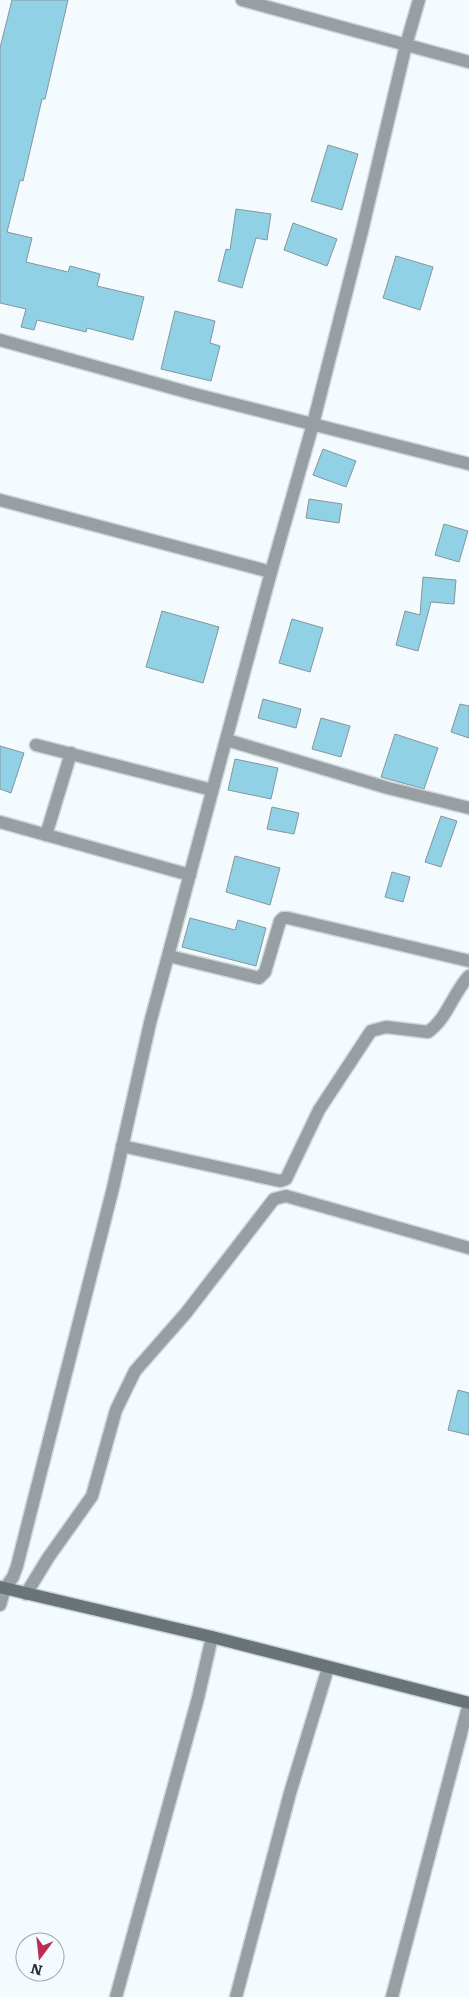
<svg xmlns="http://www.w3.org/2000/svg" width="469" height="1997" font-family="Literata,serif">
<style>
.building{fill:#90d1e6;stroke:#85969b}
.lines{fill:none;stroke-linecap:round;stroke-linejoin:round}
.street-casing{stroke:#cfd6d9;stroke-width:15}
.secondary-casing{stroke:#cfd6d9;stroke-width:15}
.street{stroke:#989fa2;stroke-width:12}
.secondary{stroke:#697477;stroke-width:12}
</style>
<rect width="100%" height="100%" fill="#f4fbfe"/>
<g class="building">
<path d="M12,0H68L45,99H42L23,181L20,180L7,232L32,238L26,262L68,272L70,266L100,274L97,286L144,297L133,340L87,328L86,332L37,320L34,330L21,327L26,309L0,303V48Z"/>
<path d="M328,145L358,154L342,210L311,201Z"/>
<path d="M236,209L271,214L267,240L256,238L242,288L218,281L226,249L230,250Z"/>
<path d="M293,223L337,239L327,266L284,250Z"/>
<path d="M396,256L433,267L420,310L383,298Z"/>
<path d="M175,311L215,321L210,343L220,346L211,381L161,369Z"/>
<path d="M323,449L356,461L346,487L313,475Z"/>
<path d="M309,499L342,504L339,523L306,518Z"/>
<path d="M444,524L468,531L459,562L435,555Z"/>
<path d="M423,577L456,580L454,604L431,602L418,651L396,645L405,611L420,615Z"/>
<path d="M162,611L219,627L203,683L146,667Z"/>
<path d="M292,619L323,628L310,672L279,663Z"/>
<path d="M263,699L301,709L296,728L258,718Z"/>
<path d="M460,704L469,706V738L451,732Z"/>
<path d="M321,718L350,726L341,757L312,749Z"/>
<path d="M395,734L438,748L424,789L381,777Z"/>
<path d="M0,746L24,753L11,793L0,789Z"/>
<path d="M235,759L278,768L271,799L228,790Z"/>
<path d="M272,807L299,813L294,834L267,829Z"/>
<path d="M441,816L457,821L441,867L425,862Z"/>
<path d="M235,856L280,868L270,905L226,892Z"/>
<path d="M392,872L410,877L403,902L385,897Z"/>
<path d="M190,918L235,930L238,920L266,928L256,966L182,947Z"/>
<path d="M458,1390L469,1393V1435L448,1430Z"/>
</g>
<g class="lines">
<defs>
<g id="street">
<path d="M242,0L469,62"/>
<path d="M0,340L194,394L469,464"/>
<path d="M0,500L271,572"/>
<path d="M227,740L388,788L469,808"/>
<path d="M36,745L212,790"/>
<path d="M0,822L190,875"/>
<path d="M46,835L71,753"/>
<path d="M169,956L259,978L265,972L280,921L283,918H288L469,961"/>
<path d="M122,1146L280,1181L286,1179L319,1110L371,1031L386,1027L428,1032C447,1019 453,993 469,976"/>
<path d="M26,1594L48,1558L92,1496L116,1410L135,1371L186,1313L274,1199L286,1196L469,1248"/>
<path d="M0,1605L5,1588L13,1577L17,1566L113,1188L150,1023L271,572L313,424L362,231L406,45L419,0"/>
<path d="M116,1997L198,1698L212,1637"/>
<path d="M236,1997L290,1793L328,1668"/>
<path d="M392,1997L469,1703"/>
</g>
<path id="secondary" d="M0,1587L212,1637L469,1703"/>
</defs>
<use href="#street" class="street-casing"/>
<use href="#secondary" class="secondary-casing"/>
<use href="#street" class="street"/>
<use href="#secondary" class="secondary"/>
</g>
<g transform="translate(40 1957) rotate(195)"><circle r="24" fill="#f4fbfe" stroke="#a2a9ac"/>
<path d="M0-4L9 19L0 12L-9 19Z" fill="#bc2c54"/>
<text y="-8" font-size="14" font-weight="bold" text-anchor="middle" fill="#282f31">N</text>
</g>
</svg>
